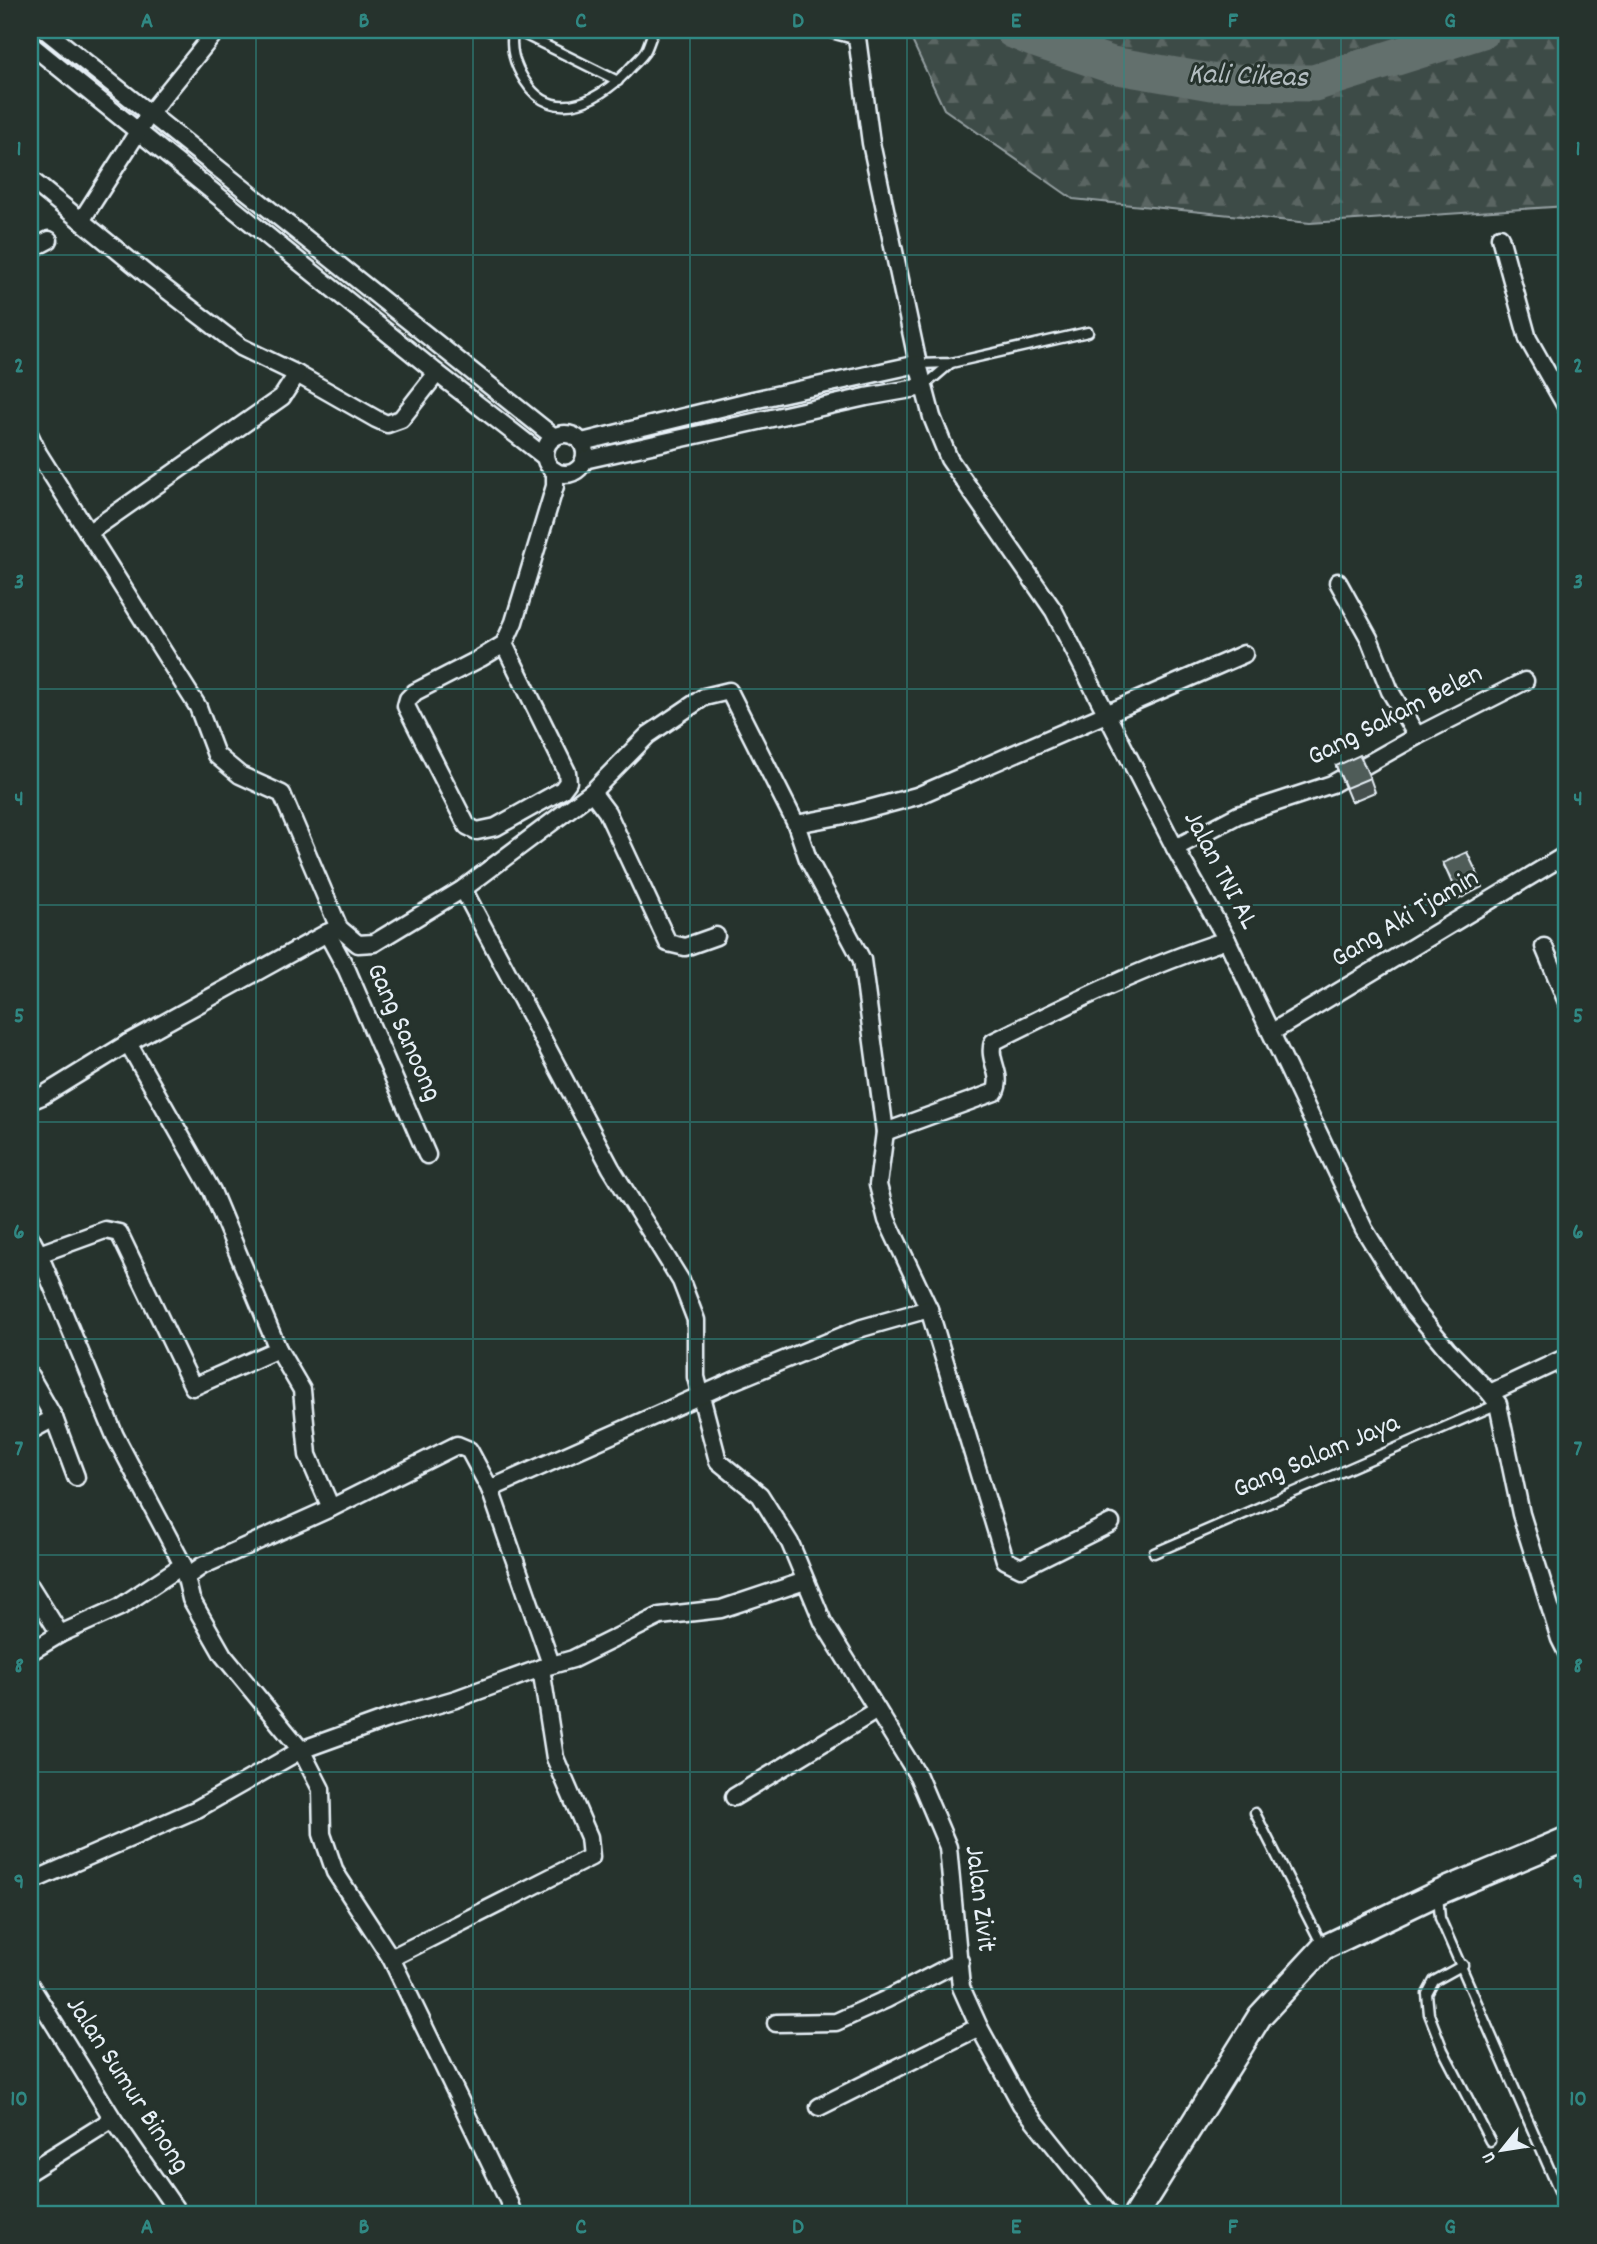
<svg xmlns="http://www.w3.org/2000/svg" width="1597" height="2244" font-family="Dekko,sans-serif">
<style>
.forest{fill:url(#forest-firs);stroke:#939ea0;stroke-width:2}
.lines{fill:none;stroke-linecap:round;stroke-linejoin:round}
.river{stroke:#636f6d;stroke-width:37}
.service-casing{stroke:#e8f1f8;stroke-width:13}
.minor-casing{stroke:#e8f1f8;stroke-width:21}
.secondary-casing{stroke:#e8f1f8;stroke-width:28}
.service{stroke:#26332d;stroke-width:8}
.minor{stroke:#26332d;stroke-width:16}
.secondary{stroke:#26332d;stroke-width:23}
.wall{fill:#454f4d;stroke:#e8f1f8;stroke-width:2}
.building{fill:#505c59;stroke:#e8f1f8;stroke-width:2}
.grid{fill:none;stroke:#308883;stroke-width:2;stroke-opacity:0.55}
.labels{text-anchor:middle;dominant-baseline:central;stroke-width:6;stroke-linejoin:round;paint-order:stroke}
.street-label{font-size:28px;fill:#e8f1f8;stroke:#26332d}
.water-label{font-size:30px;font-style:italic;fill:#b3bdc0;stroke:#26332d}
.neatline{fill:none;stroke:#308883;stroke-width:2.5}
.grid-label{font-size:23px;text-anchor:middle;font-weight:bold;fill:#308883}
</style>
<defs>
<pattern id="forest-firs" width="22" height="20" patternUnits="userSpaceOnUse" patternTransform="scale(1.75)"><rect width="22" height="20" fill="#3e4b47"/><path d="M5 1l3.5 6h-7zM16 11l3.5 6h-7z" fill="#5a6562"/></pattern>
</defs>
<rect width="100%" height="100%" fill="#26332d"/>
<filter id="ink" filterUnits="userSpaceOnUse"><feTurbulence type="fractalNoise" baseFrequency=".0143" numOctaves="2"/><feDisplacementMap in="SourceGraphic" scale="14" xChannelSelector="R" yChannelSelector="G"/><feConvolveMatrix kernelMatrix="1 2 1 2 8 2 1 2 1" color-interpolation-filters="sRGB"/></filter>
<g filter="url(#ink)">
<path class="forest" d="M907,30H1567V206L1310,223L1073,199L944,109Z"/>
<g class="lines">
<path class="river" d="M1013,30L1032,38L1112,65L1211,82L1314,83L1482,30"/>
<defs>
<g id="service">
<path d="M513,30C510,49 514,64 525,81C554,128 604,98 632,66C637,61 643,56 646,50C649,44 651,36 654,30"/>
<path d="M515,30L618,81"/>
<path d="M820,30L857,40"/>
<path d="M918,364L951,363L1088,332"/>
<path d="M924,386L951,363"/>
<path d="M1154,1553L1498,1404"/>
<path d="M1255,1813L1322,1945"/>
<path d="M1438,1895L1440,1918L1567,2209"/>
<path d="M1463,1965L1434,1981L1427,1994L1429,2014L1443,2050L1490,2141"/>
</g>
<g id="minor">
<path d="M45,30L554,437"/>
<path d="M856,30L871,143L918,364L932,417L949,459L1054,611L1175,848L1227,940L1364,1229L1413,1308L1447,1349L1490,1393L1498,1404L1521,1514L1560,1639L1567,1653"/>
<path d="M30,44L437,373L545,457"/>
<path d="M30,179L150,277L241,347L297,374L376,419L387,424L401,419L437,373"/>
<path d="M81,221L150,113L217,30"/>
<path d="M1500,237L1528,339L1567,408"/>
<path d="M30,250L49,240"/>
<circle cx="565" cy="454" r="20"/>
<path d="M30,436L38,453L198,707L216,755L240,775L282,794L339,928L358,944L374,943L463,889L592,792L648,735L704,697L729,691L796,824L808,859L862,960L885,1132L878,1185L887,1220L929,1309L1005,1560L1021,1568L1111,1523"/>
<path d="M582,442L753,400L918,364"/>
<path d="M584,460L866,397L923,387"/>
<path d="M88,533L282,397L297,374"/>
<path d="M1338,582L1369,638L1390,691L1417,736"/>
<path d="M504,644L567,772L568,782L562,790L496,827L477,831L467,826L406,706L408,699L415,692L481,658L504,644L514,622L555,486V471"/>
<path d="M592,792L607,812L668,943L685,947L716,936"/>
<path d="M796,824L850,814L917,796L1244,654"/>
<path d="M1175,848L1238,815L1332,784L1417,736L1525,681"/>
<path d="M463,889L611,1168L681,1281L696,1320V1377L718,1461L760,1495L790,1543L823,1622L918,1776L948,1847L961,1987L979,2027L1021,2104L1109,2214"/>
<path d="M327,933L347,970L427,1155"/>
<path d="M1544,947L1567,1002"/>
<path d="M1272,1032L1567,854"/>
<path d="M30,1101L42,1096L128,1043L327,933L339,928"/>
<path d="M885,1132L995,1092C1004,1075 987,1060 993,1042C1069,1004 1145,966 1227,940"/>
<path d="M30,1237L39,1254L115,1436L183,1565L191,1599L223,1655L301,1750L321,1789L322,1834L335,1872L391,1958L508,2200L513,2214"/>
<path d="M39,1254L105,1230L119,1233L193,1387L278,1349L212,1191L128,1043"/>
<path d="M278,1349L302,1390L308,1455L331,1508"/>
<path d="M30,1376L54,1418L30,1431"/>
<path d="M1490,1393L1567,1357"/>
<path d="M54,1418L76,1477"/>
<path d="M490,1489L733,1381L862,1328L929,1309"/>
<path d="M186,1577L202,1566L331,1508L457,1445L469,1450L490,1489L551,1664"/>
<path d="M30,1586L60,1634"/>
<path d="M30,1652L60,1634L120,1607L183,1565"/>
<path d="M734,1797L877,1710"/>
<path d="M30,1882L197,1809L301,1750L387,1719L456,1699L541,1668L573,1659L660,1616L721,1609L805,1581"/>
<path d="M391,1958L591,1857L589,1837L555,1758L541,1668"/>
<path d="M30,1985L113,2119L179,2214"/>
<path d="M776,2023L836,2022L887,1999L960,1961"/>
<path d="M819,2107L979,2027"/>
<path d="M30,2171L113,2119"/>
</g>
<path id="secondary" d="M1136,2214L1260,2016L1323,1948L1438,1893L1567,1839"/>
</defs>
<use href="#service" class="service-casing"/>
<use href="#minor" class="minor-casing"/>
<use href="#secondary" class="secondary-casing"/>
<use href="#service" class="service"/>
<use href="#minor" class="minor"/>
<use href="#secondary" class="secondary"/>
</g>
<g class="wall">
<path d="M1336,766L1370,778L1375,792L1351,802Z"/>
<path d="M1443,863L1477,873L1482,887L1459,899Z"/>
</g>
<g class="building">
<path d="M1360,755L1370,778L1346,788L1336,766Z"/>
<path d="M1467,852L1477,873L1454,885L1443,863Z"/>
</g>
</g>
<path class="grid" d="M256,30V2214M473,30V2214M690,30V2214M907,30V2214M1124,30V2214M1341,30V2214M30,255H1567M30,472H1567M30,689H1567M30,905H1567M30,1122H1567M30,1339H1567M30,1555H1567M30,1772H1567M30,1989H1567"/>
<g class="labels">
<g class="street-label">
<text transform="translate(1396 717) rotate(-27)">Gang Sakam Belen</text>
<text transform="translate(1219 871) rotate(62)">Jalan TNI AL</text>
<text transform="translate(1406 920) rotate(-31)">Gang Aki Tjamin</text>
<text transform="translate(402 1033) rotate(66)">Gang Sanoong</text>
<text transform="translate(1317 1458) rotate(-23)">Gang Salam Jaya</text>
<text transform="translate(978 1899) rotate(83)">Jalan Zivit</text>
<text transform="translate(126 2086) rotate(57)">Jalan Sumur Binong</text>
</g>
<g class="water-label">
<text transform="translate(1248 78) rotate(2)">Kali Cikeas</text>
</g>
</g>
<rect width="1597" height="2244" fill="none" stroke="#26332d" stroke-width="77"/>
<g transform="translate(1502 2150) rotate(240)" stroke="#26332d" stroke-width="5" paint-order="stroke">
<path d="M0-5L12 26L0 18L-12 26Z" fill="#e8f1f8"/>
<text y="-10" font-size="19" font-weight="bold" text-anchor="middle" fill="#e8f1f8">U</text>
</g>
<rect x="38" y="38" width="1520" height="2168" class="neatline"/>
<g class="grid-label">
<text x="147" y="27">A</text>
<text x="364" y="27">B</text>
<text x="581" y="27">C</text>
<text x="798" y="27">D</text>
<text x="1016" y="27">E</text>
<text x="1233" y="27">F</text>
<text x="1450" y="27">G</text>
<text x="19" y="155">1</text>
<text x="1578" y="155">1</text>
<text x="19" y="372">2</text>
<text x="1578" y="372">2</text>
<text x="19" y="588">3</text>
<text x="1578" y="588">3</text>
<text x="19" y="805">4</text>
<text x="1578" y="805">4</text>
<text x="19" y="1022">5</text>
<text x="1578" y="1022">5</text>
<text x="19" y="1238">6</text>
<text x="1578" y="1238">6</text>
<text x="19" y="1455">7</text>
<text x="1578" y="1455">7</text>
<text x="19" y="1672">8</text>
<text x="1578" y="1672">8</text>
<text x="19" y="1888">9</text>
<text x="1578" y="1888">9</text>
<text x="19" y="2105">10</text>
<text x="1578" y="2105">10</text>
<text x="147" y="2233">A</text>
<text x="364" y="2233">B</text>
<text x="581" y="2233">C</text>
<text x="798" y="2233">D</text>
<text x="1016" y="2233">E</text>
<text x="1233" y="2233">F</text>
<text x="1450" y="2233">G</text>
</g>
</svg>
